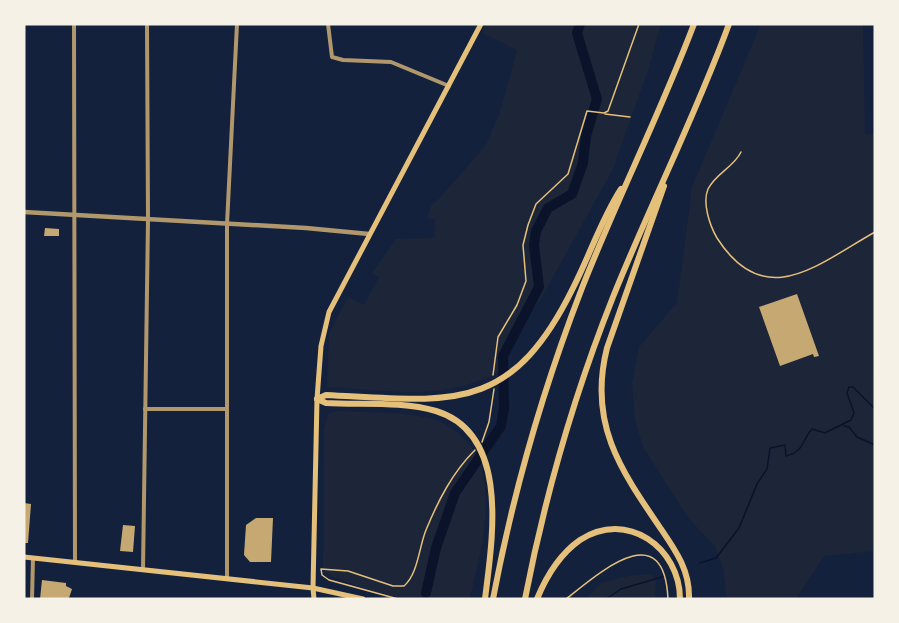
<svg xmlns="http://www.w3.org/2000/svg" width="899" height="623" font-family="'Times New Roman',serif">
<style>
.green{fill:#1d2539}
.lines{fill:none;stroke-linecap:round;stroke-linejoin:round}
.stream{stroke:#0b132b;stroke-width:1.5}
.river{stroke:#0b132b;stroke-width:10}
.building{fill:#c6a872}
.path{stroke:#e5c07b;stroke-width:1.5}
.minor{stroke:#b1986c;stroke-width:4}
.tertiary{stroke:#b1986c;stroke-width:4.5}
.secondary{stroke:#e5c07b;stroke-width:5}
.primary{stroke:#e5c07b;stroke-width:5}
.motorway{stroke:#e5c07b;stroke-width:6}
</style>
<rect width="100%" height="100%" fill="#14213d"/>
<g class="green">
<path d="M486,24H661L648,70L613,169L543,295L509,345L502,370C441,403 393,390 327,387L329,333L348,297L364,305L379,277L372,273L396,239L434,238L435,219L427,218L431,205L439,199L486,145L500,112L517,50L482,33Z"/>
<path d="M761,24H863L865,134H875L873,375H875V551L824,556L796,599H727L723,568L715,546L689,519L643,447L635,420L632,383L639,347L677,303L692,187Z"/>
<path d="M337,411C369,413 403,411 434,419C442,421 451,428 458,433C505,472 481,548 470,599H405L374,592L323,573L324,429L328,414Z"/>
<path d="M651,574L656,582L655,599H586L601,583L628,576Z"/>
</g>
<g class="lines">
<g class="stream">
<path d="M844,426L849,427L857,437L875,445"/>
<path d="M700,563L716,558L739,528L757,484L767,469L770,448L785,445L786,456C804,452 802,440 812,429L825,433L851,420L854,413L847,393L849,387H853L875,409"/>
<path d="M606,599L621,589L662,577"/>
</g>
<path class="river" d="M426,593L436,548L455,493L501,426L504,408L503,356L539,287L534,245L536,231L548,208L572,194L583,163L586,136L597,99L577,33L580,24"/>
</g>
<g class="building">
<path d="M45,228L59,229V236H44Z"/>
<path d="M797,294L819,356L814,357L813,354L780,366L759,307Z"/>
<path d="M24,503L31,504L28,543H24Z"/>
<path d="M256,518H273L271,562H250L244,555L246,525Z"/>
<path d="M123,525L135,526L133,552L120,551Z"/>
<path d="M42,580L66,583V586L72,589L69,598L40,599Z"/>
</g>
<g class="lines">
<g class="path">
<path d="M605,114L630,117"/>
<path d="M741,152C734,167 716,173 708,189C702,203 710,226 717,238C765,313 818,264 875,232"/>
<path d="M493,375L498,337L517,305L526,281L523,245L528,225L536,204L568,174L587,111L604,113L608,111L639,24"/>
<path d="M482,442L489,422L494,389"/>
<path d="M398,599L329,580L322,575L321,569L348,571L393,586H404C418,574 419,547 426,530C438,501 452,473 475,450"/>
<path d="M566,599C598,574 664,514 668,599"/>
</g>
<g class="minor">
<path d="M74,24L75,562"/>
<path d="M328,24L332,57L343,60L391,62L449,86"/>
<path d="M145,409H227"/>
<path d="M143,569L148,220L147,24"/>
<path d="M227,578V224L237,24"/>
<path d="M32,599L33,558"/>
</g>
<path class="tertiary" d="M24,212L306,228L369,234"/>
<g class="secondary">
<path d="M317,399L321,346L329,312L481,24"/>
<path d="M313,588L314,599"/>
</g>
<g class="primary">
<path d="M24,557L313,588L363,599"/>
<path d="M313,588L317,399"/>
</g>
<g class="motorway">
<path d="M664,186L607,348C588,423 620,469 661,529C676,551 690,571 689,599"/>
<path d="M317,399L326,395C450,401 510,416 573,288C590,255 601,220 621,189"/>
<path d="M317,399L326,403C361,405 402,401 436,411C511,434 492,541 485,599"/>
<path d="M493,599C513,493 543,389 582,288C617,199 660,114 694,24"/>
<path d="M525,599C545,496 574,395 613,297C650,205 695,117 729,24"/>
<path d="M537,599C546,577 560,554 580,540C627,509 680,548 680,599"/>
</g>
</g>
<rect width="899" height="623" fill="none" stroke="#f6f1e7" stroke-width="51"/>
</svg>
